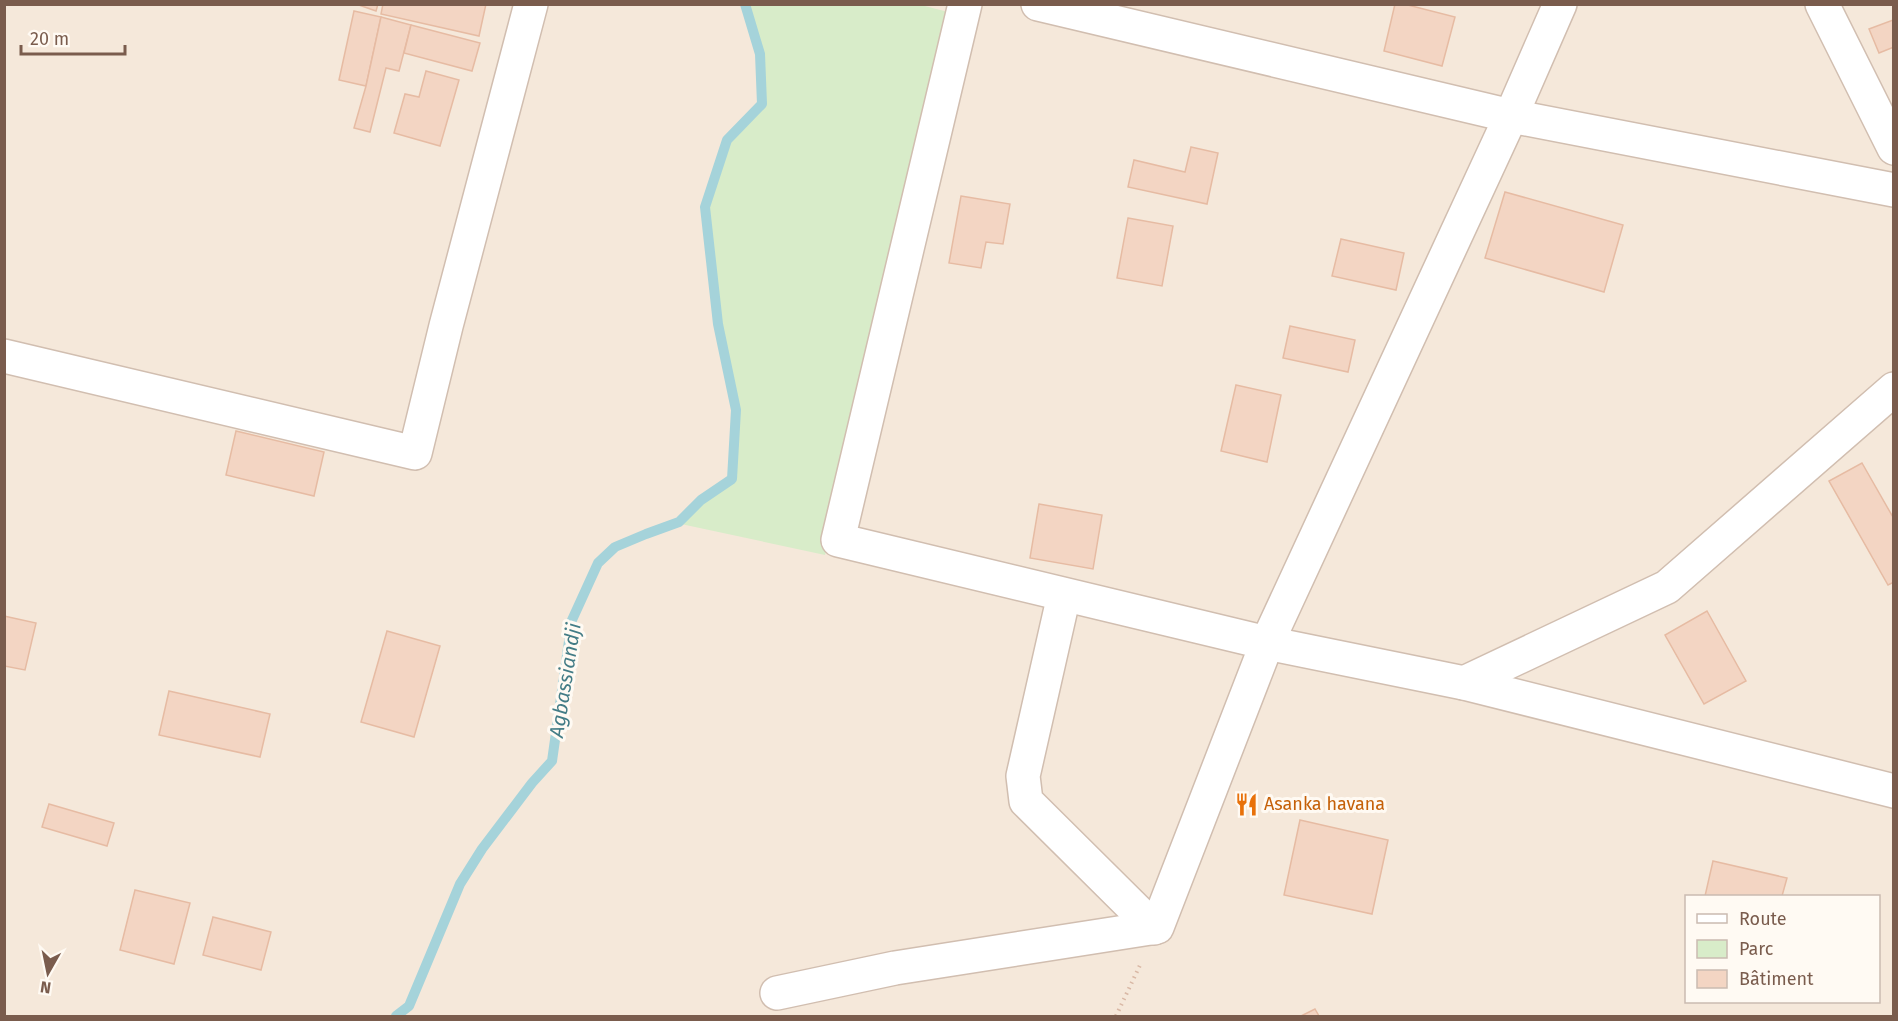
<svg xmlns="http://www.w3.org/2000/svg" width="1898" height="1021" font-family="'Fira Sans',sans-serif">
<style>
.residential{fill:#f5e8da;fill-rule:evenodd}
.green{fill:#d8ecc9}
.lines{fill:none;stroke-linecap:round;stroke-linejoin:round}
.stream{stroke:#a5d3da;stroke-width:10}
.building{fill:#f3d5c3;stroke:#e6bba3;stroke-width:1.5}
.minor-casing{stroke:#d1beb0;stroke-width:36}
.path{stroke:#d9b8a5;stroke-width:4;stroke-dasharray:1.5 4.5;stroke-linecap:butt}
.minor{stroke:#fff;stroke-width:33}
.labels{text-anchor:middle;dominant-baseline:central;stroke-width:6;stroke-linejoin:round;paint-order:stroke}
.food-label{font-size:18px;fill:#c56008;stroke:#fffaf3;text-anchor:start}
.water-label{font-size:20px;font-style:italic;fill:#437c86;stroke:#fffaf3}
</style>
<rect width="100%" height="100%" fill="#fdf6ec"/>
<path class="residential" d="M5,5H1893V1016H5ZM1686,896H1878V1002H1686Z"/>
<path class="green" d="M917,4L952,13L825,555L681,524L702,501L733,479L737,411L719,324L707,208L727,142L763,105L762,55L746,5Z"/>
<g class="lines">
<path class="stream" d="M396,1016L409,1006L460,884L482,849L532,783L552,761L572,620L598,563L615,547L646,534L679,522L701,500L732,479L736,410L718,324L705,207L727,140L762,104L760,54L745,4"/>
</g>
<g class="building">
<path d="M356,4H378L376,11Z"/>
<path d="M383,4H486L479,36L381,14Z"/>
<path d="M1395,4H1404L1455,17L1442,66L1384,51Z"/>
<path d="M354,11L381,17L366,86L339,80Z"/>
<path d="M381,17L411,25L399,71L386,68L370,132L354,128L366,86Z"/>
<path d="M1893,20L1894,47L1879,53L1869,29Z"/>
<path d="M411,25L480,43L472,71L404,53Z"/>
<path d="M426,71L459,80L440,146L394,133L405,94L419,97Z"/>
<path d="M1191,147L1218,153L1207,204L1128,187L1134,160L1185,172Z"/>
<path d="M1505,192L1623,225L1604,292L1485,258Z"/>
<path d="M961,196L1010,204L1003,244L986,242L981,268L949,263Z"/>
<path d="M1128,218L1173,226L1162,286L1117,278Z"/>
<path d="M1341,239L1404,253L1396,290L1332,276Z"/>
<path d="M1290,326L1355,340L1348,372L1283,358Z"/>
<path d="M1236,385L1281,395L1267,462L1221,451Z"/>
<path d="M236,431L324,452L314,496L226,475Z"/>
<path d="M1862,463L1894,519V582L1888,585L1829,481Z"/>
<path d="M1039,504L1102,515L1093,569L1030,558Z"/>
<path d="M1707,611L1746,681L1704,704L1665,635Z"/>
<path d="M4,616L36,623L25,670L4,666Z"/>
<path d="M387,631L440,646L414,737L361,722Z"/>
<path d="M169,691L270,714L260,757L159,735Z"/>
<path d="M49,804L114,823L107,846L42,827Z"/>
<path d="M1300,820L1388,840L1372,914L1284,895Z"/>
<path d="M1713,861L1787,878L1782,896H1705Z"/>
<path d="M135,890L190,903L174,964L120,950Z"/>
<path d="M213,917L271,932L261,970L203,955Z"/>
<path d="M1315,1009L1319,1016H1301Z"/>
</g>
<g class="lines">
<defs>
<g id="minor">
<path d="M965,4L838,540L1267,643L1464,683L1894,791"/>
<path d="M1038,4L1511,116L1894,190"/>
<path d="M1822,4L1894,148"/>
<path d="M4,356L415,453L446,326L531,4"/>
<path d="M1064,595L1023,776L1026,801L1154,928"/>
<path d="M1464,683L1667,587L1894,389"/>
<path d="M777,993L895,968L1157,927L1267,643L1511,116L1560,4"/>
</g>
</defs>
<use href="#minor" class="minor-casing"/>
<path class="path" d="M1116,1016L1141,963"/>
<use href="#minor" class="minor"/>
</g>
<defs>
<symbol id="restaurant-bare" viewBox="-9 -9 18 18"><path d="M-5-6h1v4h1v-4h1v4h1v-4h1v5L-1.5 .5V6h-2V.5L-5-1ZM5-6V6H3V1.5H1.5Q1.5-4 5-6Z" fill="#e8710a" stroke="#fffaf3" stroke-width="2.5" paint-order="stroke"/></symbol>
</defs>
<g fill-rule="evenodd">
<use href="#restaurant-bare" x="1230" y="788" width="33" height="33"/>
</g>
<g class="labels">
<g class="food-label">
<text x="1264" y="804">Asanka havana</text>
</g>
<g class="water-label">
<text transform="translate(565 680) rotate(-81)">Agbassiandji</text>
</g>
</g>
<rect width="1898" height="1021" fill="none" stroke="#7a5c4d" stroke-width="12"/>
<rect x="1685" y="895" width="195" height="108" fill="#fffaf3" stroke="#cabbb1" stroke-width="1.5"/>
<rect x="1697" y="914" width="30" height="9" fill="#ffffff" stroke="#cabbb1" stroke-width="1.5"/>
<text x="1739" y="925" font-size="18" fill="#7a5c4d">Route</text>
<rect x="1697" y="940" width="30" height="18" fill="#d8ecc9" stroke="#cabbb1" stroke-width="1.5"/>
<text x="1739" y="955" font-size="18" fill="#7a5c4d">Parc</text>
<rect x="1697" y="970" width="30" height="18" fill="#f3d5c3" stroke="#cabbb1" stroke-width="1.5"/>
<text x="1739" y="985" font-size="18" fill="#7a5c4d">Bâtiment</text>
<g transform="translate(48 973) rotate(189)" stroke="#fffaf3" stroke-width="4.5" paint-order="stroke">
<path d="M0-4.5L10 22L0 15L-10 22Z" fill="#7a5c4d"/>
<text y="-9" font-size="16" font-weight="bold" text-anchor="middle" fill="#7a5c4d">N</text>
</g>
<path d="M21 45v9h104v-9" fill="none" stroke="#7a5c4d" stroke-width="3"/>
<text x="30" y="45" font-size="18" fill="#7a5c4d" stroke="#fffaf3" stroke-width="4.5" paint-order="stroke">20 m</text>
</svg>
